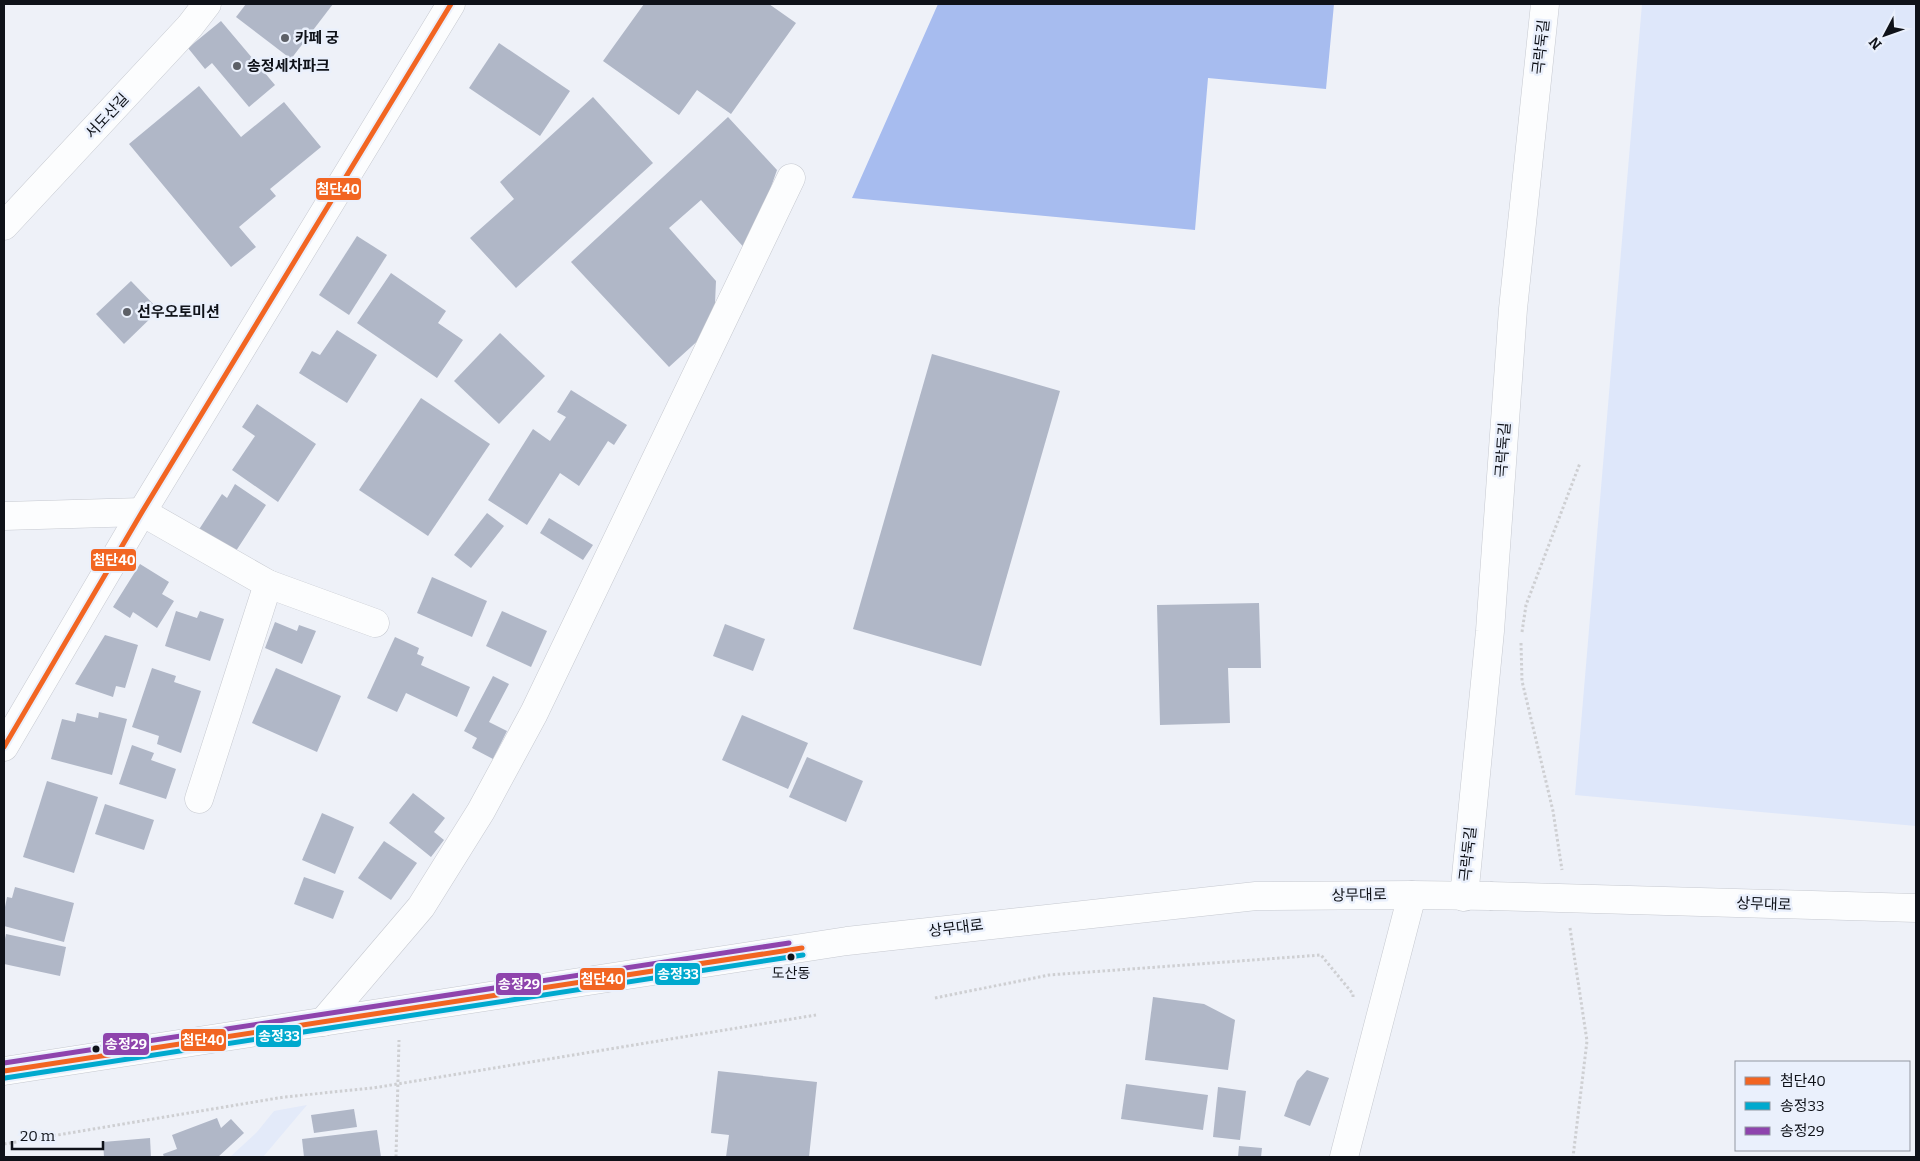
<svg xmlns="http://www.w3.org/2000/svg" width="1920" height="1161" font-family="Bitter,'Noto Sans KR',serif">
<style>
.built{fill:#e3eaf9}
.green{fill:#dee7fa}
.water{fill:#a7bcef}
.building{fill:#b0b7c7}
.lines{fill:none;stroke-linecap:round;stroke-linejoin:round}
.minor-casing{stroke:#c6c9d0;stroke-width:29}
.major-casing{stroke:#c6c9d0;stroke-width:29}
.path{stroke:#cecfd2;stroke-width:3;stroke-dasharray:2.5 2.5;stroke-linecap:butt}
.minor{stroke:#fcfdfe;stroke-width:28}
.major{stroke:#fcfdfe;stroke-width:28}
.major-bridge-casing{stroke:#c6c9d0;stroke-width:29;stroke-linecap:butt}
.major-bridge{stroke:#fcfdfe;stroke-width:28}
.bus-1-casing{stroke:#eaf0fc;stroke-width:9}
.bus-2-casing{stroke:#eaf0fc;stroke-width:9}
.bus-3-casing{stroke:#eaf0fc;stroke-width:9}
.bus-1{stroke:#f26522;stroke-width:5}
.bus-2{stroke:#00a9ce;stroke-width:5}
.bus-3{stroke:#8e44ad;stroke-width:5}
.poi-dot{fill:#5d6067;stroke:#eaf0fc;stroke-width:2}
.bus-dot{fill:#0f1219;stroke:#eaf0fc;stroke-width:2}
.labels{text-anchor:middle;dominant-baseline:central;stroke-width:5;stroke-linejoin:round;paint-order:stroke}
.bus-label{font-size:14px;fill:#0f1219;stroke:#eaf0fc}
.poi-label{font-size:15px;font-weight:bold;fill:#0f1219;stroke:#eaf0fc;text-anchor:start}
.street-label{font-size:15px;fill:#0f1219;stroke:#eaf0fc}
.line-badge{stroke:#eaf0fc;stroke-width:2}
.badge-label{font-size:14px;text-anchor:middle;font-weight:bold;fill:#fff}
</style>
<rect width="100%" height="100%" fill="#eef1f8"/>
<path class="built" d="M307,1105L263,1157H230L257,1132L274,1111Z"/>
<path class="green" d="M1642,4H1916V826L1575,795Z"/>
<path class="water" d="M938,4H1334L1326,89L1208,78L1195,230L852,198Z"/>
<g class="building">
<path d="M246,4H333L291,59L236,17Z"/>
<path d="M644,4H769L796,23L731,114L697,90L679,115L603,61Z"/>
<path d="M221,21L275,85L249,107L212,63L205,69L188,48Z"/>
<path d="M499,43L570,91L540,136L469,88Z"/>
<path d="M199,86L241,137L284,102L321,147L270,189L276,196L239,227L256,247L231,267L129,144Z"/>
<path d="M593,97L653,163L516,288L470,238L514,199L500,182Z"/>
<path d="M728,117L777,170L748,252L701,200L669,228L716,281L714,326L669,367L571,262Z"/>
<path d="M357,236L387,255L349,315L319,295Z"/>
<path d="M391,273L446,311L438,323L463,340L437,378L357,323Z"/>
<path d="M131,281L159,310L124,344L96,314Z"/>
<path d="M337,330L377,355L347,403L299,373L312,351L320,355Z"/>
<path d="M500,333L545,376L499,424L454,381Z"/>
<path d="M932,354L1060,391L981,666L853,629Z"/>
<path d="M571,390L627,425L614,445L608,441L579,486L560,473L527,525L488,500L533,429L550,441L566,417L557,412Z"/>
<path d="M421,398L490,444L428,536L359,490Z"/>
<path d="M257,404L316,444L278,502L232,470L255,436L242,427Z"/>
<path d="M235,484L266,505L234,554L198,531L222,494L227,498Z"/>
<path d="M487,513L504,526L471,568L454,555Z"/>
<path d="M549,518L593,545L583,560L540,533Z"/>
<path d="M140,564L169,582L162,594L174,601L157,628L133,612L130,618L113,607Z"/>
<path d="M432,577L487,601L472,637L417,613Z"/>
<path d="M1259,603L1261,668H1228L1230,723L1160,725L1157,605Z"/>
<path d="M176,611L197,618L200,611L224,619L210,661L165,646Z"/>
<path d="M502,611L547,631L531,667L486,646Z"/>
<path d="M275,622L297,631L299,625L316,631L302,664L265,648Z"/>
<path d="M725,624L765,639L753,671L713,656Z"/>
<path d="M105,635L138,645L125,688L116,686L113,697L75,684Z"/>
<path d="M395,637L419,648L417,654L424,657L421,665L470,687L457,717L406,693L397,712L367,698Z"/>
<path d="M152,668L176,676L174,682L201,691L181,753L157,744L159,736L132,727Z"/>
<path d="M276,668L341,696L317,752L252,723Z"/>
<path d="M493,676L509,684L489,722L507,731L493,759L472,748L477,738L464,731Z"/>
<path d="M99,712L127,719L112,775L51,759L62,719L75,722L77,713L98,718Z"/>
<path d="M742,715L808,743L788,789L722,760Z"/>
<path d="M132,745L154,753L151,760L176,769L166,799L119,784Z"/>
<path d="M807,757L863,781L846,822L789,797Z"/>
<path d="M47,781L98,797L74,873L23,857Z"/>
<path d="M413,793L445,818L434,832L444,840L431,857L389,823Z"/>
<path d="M105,804L154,820L144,850L95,834Z"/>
<path d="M322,813L354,827L335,874L302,860Z"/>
<path d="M384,841L417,863L391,900L358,878Z"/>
<path d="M304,877L344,891L333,919L294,904Z"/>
<path d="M15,887L74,903L64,942L4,926V912L7,897L12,898Z"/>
<path d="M6,934L66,947L60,976L4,964V944Z"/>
<path d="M1153,997L1204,1004L1235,1020L1228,1070L1145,1060Z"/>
<path d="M1307,1070L1329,1078L1310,1126L1284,1116L1297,1081Z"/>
<path d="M718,1071L817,1082L809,1157H726L729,1135L711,1133Z"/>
<path d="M1126,1084L1208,1095L1203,1130L1121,1119Z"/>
<path d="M1218,1087L1246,1091L1240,1140L1213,1137Z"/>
<path d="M354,1109L357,1127L314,1133L311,1115Z"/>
<path d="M217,1118L221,1128L231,1119L244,1133L218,1157H164L163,1154L177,1149L172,1135Z"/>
<path d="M377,1130L381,1157H304L302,1139Z"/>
<path d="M150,1138L151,1157H104L103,1142Z"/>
<path d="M1239,1146L1262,1148L1261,1157H1238Z"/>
</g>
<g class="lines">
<defs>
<g id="minor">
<path d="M4,226L190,26L207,4"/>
<path d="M4,516L142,512L268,584L375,623"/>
<path d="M4,747L142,512L451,4"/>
<path d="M199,799L268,584"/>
<path d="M1464,897L1490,631L1513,309L1545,4"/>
<path d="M323,1022L421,907L481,811L534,713L791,178"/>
<path d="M1344,1157L1412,895"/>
</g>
<path id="major" d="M4,1071L847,941L1256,896L1412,895L1490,896"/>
</defs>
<use href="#minor" class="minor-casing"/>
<use href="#major" class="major-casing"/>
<g class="path">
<path d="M1522,632L1526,605L1580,463"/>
<path d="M1521,643L1522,681L1553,811L1562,870"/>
<path d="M1570,928L1587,1041L1573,1157"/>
<path d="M935,998L1049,975L1321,955L1353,994V999"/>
<path d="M4,1144L284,1097L373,1088L816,1015"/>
<path d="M396,1157L399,1040"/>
</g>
<use href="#minor" class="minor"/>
<use href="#major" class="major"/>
<defs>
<path id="major-bridge" d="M1490,896L1916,908"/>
</defs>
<use href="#major-bridge" class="major-bridge-casing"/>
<use href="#major-bridge" class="major-bridge"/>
<defs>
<g id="bus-1">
<path d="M4,747L142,512L451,4"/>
<path d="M4,1071L802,948"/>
</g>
<path id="bus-2" d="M5,1078L803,955"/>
<path id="bus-3" d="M4,1063L789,943"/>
</defs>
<use href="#bus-1" class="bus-1-casing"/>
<use href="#bus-2" class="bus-2-casing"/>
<use href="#bus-3" class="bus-3-casing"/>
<use href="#bus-1" class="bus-1"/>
<use href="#bus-2" class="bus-2"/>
<use href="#bus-3" class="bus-3"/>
</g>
<g class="poi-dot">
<circle cx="285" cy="38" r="5"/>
<circle cx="237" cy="66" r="5"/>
<circle cx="127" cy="312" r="5"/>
</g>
<g class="bus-dot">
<circle cx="791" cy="957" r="4.5"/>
<circle cx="96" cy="1049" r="4.5"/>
</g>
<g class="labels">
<g class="bus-label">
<text x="791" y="973">도산동</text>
</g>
<g class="poi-label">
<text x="295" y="38">카페 궁</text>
<text x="247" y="66">송정세차파크</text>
<text x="137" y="312">선우오토미션</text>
</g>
<g class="street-label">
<text transform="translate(1541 47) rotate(-84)">극락둑길</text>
<text transform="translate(107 116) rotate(-47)">서도산길</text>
<text transform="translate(1503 450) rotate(-86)">극락둑길</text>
<text transform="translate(1468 854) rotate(-84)">극락둑길</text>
<text transform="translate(1359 895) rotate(-1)">상무대로</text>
<text transform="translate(1764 904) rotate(2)">상무대로</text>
<text transform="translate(956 928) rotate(-7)">상무대로</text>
</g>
</g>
<g class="line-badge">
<rect x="315" y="177" width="47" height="24" rx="5" fill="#f26522"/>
<rect x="90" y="548" width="47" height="24" rx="5" fill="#f26522"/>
<rect x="654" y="962" width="47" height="24" rx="5" fill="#00a9ce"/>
<rect x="579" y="967" width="47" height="24" rx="5" fill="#f26522"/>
<rect x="495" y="972" width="47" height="24" rx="5" fill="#8e44ad"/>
<rect x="255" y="1024" width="47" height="24" rx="5" fill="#00a9ce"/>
<rect x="180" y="1028" width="47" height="24" rx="5" fill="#f26522"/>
<rect x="102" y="1032" width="48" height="24" rx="5" fill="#8e44ad"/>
</g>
<g class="badge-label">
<text x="338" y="194">첨단40</text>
<text x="114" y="565">첨단40</text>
<text x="678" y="979">송정33</text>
<text x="602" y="984">첨단40</text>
<text x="519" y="989">송정29</text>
<text x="279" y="1041">송정33</text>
<text x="203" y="1045">첨단40</text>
<text x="126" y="1049">송정29</text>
</g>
<rect width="1920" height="1161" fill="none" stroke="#0f1219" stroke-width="10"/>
<rect x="1735" y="1061" width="175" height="90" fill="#eaf0fc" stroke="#9297a1"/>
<rect x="1745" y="1077" width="25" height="8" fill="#f26522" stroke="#9297a1"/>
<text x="1780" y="1086" font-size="15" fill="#0f1219">첨단40</text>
<rect x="1745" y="1102" width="25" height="8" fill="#00a9ce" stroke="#9297a1"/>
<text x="1780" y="1111" font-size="15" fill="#0f1219">송정33</text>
<rect x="1745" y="1127" width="25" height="8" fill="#8e44ad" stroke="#9297a1"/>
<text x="1780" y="1136" font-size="15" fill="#0f1219">송정29</text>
<g transform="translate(1885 35) rotate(229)" stroke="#eaf0fc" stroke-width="4" paint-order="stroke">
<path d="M0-4L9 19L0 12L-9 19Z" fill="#0f1219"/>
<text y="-8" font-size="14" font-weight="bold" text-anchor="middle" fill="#0f1219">N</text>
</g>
<path d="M12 1141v8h91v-8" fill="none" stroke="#0f1219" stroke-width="2.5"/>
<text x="20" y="1141" font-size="15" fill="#0f1219" stroke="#eaf0fc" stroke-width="4" paint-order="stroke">20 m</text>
</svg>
